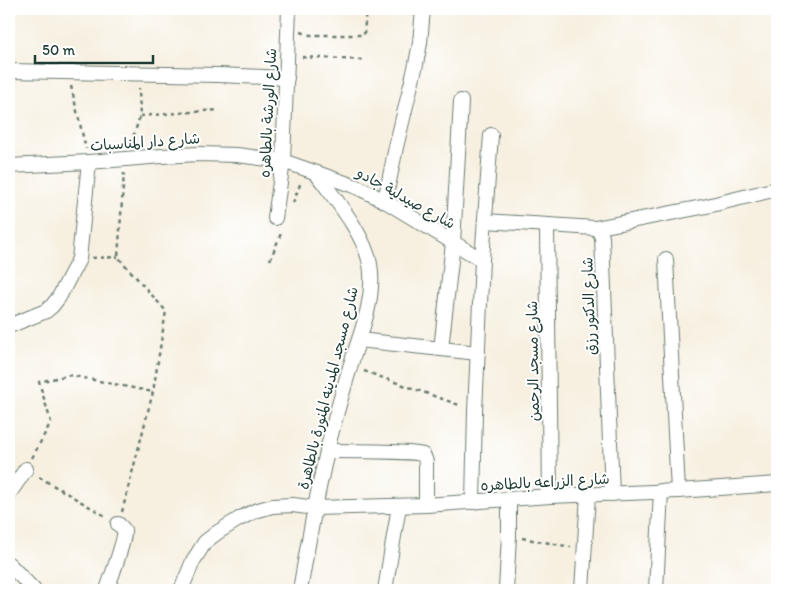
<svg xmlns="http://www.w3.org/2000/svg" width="786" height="599" font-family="Itim,'Playpen Sans Arabic',sans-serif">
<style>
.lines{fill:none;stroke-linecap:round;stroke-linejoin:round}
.minor-casing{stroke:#6b7c71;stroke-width:16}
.path{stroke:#6b7c71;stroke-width:2.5;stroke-dasharray:4 4;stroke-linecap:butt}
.minor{stroke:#fff;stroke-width:14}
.labels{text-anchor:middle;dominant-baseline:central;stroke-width:4;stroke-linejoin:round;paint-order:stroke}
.street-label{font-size:15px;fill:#1f3d34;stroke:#fff}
</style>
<rect width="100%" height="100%" fill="#fff"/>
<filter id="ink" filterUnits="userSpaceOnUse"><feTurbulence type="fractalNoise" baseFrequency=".02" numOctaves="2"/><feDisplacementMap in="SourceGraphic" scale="10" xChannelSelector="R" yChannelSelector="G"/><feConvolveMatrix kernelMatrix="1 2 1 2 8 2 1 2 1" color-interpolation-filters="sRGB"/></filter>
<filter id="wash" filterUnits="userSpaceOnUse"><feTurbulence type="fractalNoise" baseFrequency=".0096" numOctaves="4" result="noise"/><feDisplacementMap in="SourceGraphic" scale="20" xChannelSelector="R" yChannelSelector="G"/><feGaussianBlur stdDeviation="1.12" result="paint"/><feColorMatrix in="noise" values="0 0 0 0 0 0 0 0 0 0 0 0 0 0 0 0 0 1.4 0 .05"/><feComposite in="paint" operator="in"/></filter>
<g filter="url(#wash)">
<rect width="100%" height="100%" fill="#f7f0e1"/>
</g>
<g filter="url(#ink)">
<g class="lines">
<defs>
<g id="minor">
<path d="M9,71L219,75L287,78"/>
<path d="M9,166L89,162L162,156L199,154L237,155L283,161L357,187L385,201L482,260"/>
<path d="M385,201L396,147L416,64L420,43L423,9"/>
<path d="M275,218L283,161L289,9"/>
<path d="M486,221L595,228L599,231L602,237L612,494"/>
<path d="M547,225L550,496"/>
<path d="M595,228L707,206L777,189"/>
<path d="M666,259L678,491"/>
<path d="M9,326L46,311L52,306L59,297L79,259L89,162"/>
<path d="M359,340L478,353"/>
<path d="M441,349L453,243L461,101"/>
<path d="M327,451C340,451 417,451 423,455C425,457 425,459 426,462V505"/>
<path d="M9,494L26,469"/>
<path d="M473,502L475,411L482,260L491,135"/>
<path d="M9,564L34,590"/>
<path d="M107,590C110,580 126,538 124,530C123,528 120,526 118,524"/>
<path d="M181,590L193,561L205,542L218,532L239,519L255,511L272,506L293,505L315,508L426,505L550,496L678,491L777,484"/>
<path d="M300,590C308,544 316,497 327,452C333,423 342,395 350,367C360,334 376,299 370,264C364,233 334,198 316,173"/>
<path d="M385,590L399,506"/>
<path d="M506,590L509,536V499"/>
<path d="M582,590L588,495"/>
<path d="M656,590L661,491"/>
</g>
</defs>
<use href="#minor" class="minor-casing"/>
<g class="path">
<path d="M301,32L310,35H364L366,9"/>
<path d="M302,57L363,60"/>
<path d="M71,86L86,149"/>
<path d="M140,116L218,110"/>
<path d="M131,144L140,116L139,88"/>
<path d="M293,203L301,182"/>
<path d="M92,258L118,257"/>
<path d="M270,260L282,231"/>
<path d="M364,371L462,406"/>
<path d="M32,458L51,422L39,382L69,375L153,392"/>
<path d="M39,477L107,517"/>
<path d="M122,512L153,392L166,311L118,257L124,173"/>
<path d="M522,538L571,547"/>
</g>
<use href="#minor" class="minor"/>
</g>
</g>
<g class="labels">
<g class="street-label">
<text transform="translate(268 113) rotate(-87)">شارع الورشة بالطاهره</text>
<text transform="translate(145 142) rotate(-4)">شارع دار المناسبات</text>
<text transform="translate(406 198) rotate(29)">شارع صيدلية جادو</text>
<text transform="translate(589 306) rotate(-92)">شارع الدكتور رزق</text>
<text transform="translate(533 361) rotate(-91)">شارع مسجد الرحمن</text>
<text transform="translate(328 388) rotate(-76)">شارع مسجد المدينه المنورة بالطاهرة</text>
<text transform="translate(545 482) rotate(-3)">شارع الزراعه بالطاهره</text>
</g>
</g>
<rect width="786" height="599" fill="none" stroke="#fff" stroke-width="30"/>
<path d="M35 55v8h118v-8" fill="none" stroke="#1f3d34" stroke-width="2.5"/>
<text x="42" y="55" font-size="15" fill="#1f3d34" stroke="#ffffff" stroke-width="4" paint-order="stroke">50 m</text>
</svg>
